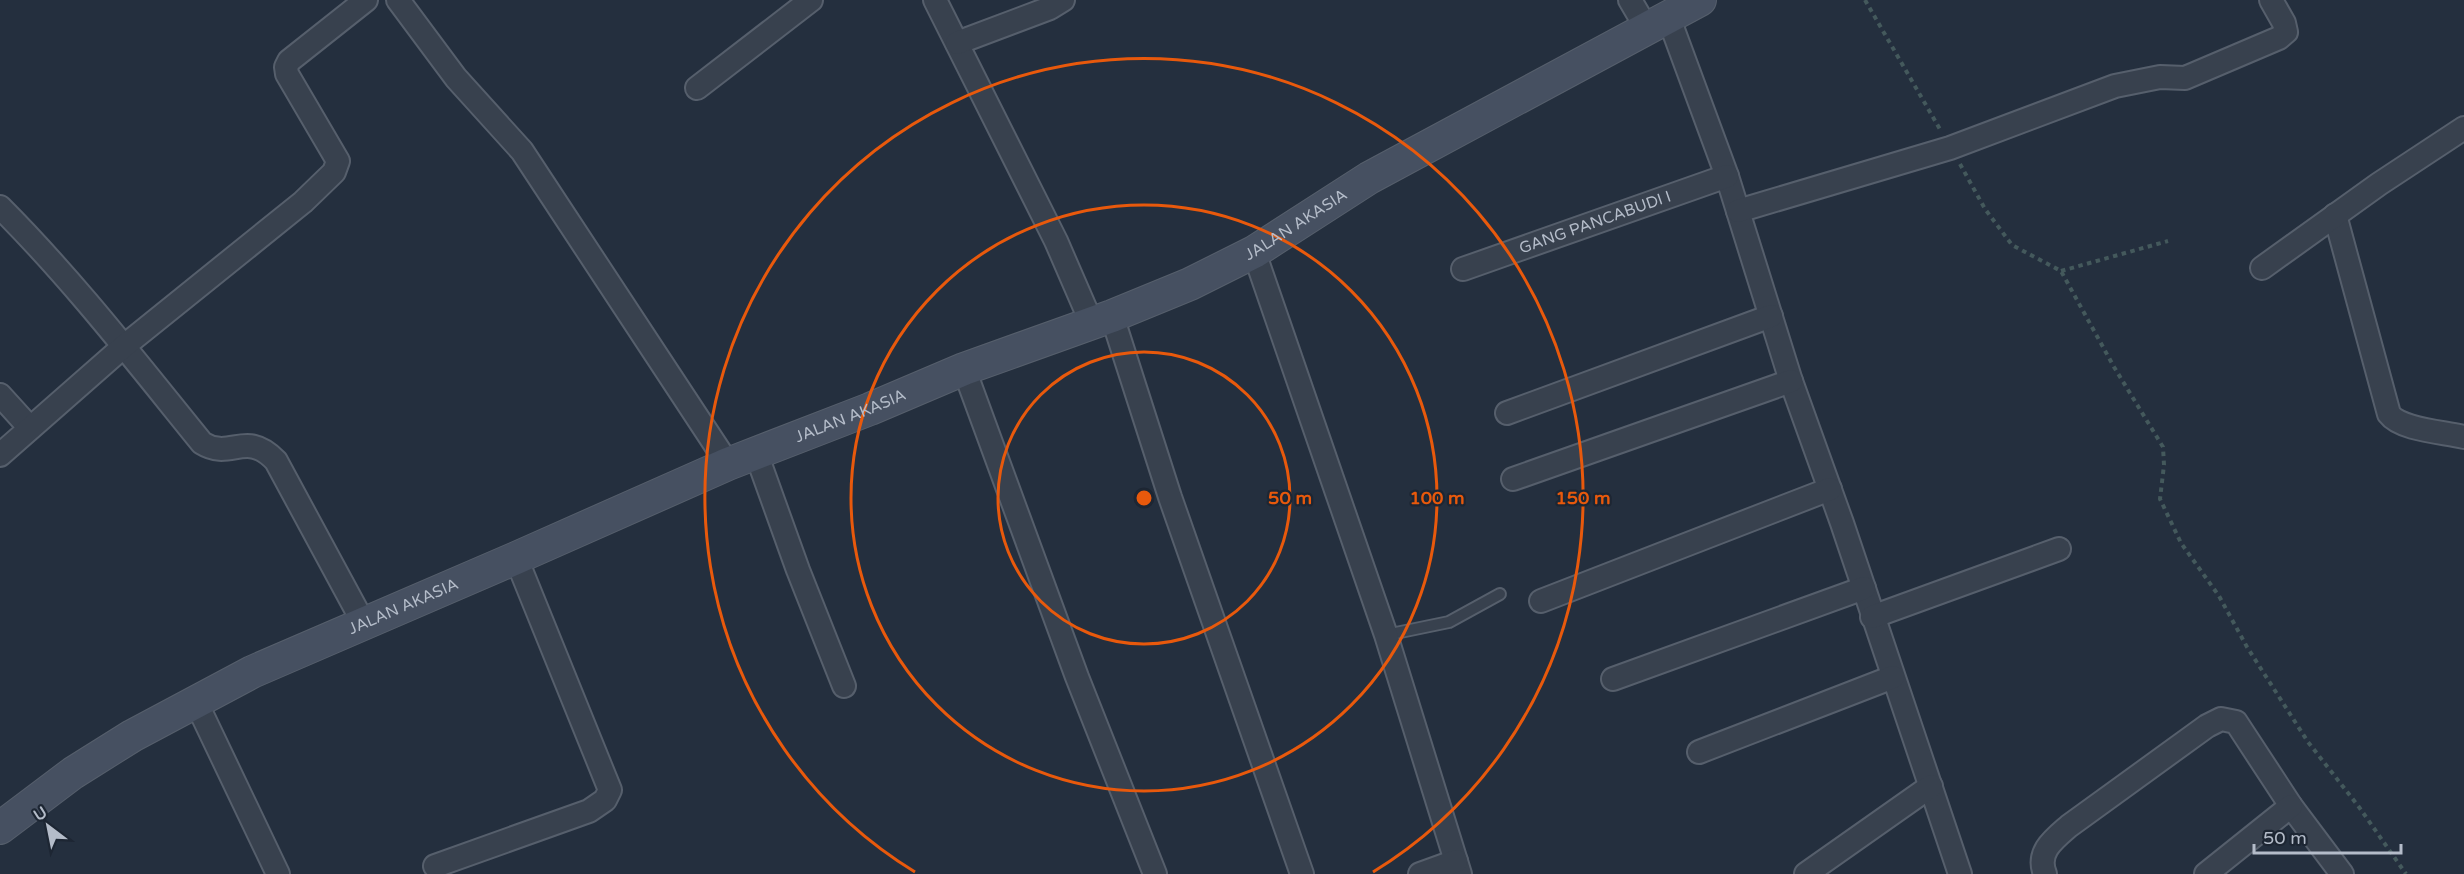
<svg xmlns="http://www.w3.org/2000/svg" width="2464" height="874" font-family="'Varela Round',sans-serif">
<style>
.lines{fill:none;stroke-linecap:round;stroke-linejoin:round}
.lane-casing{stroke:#565f6c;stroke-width:14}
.street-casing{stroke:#565f6c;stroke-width:26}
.secondary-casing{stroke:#565f6c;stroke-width:34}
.path{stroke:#44595c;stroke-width:4;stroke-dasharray:4.5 4.5;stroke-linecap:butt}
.lane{stroke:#38414e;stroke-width:10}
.street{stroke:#38414e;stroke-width:22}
.secondary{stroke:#465061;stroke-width:32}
.ring{fill:none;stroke:#e8590c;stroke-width:3}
.labels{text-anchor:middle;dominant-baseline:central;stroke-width:4.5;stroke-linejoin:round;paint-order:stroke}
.street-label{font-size:16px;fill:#b4bcc9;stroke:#1d2633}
.centre{fill:#e8590c;stroke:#1d2633;stroke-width:3}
.ring-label{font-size:18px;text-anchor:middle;font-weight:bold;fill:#e8590c;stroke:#1d2633;stroke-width:4.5;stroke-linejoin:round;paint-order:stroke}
</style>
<rect width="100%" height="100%" fill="#242f3e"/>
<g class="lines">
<defs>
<path id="lane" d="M1386,635L1449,622L1500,594"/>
<g id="street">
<path d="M398,0L456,78L522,151L728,464"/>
<path d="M935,0L1056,241L1092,324"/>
<path d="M1630,0L1647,29"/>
<path d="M1668,16L1727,176L1791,381L1842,523L1960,874"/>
<path d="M957,43L1050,8L1063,0"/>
<path d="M697,88L811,0"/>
<path d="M0,207C73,280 137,363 202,443C231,461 246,429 276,461L363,622"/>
<path d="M1738,211L1950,148L2115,86L2160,77L2185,78L2279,38L2286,32L2284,23L2271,0"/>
<path d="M2335,215L2389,414C2401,430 2444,432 2464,437"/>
<path d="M1254,252L1386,635L1460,874"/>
<path d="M2262,268L2379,184L2464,128"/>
<path id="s1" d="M1463,269L1727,176"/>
<path d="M1112,316L1170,497L1302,874"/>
<path d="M964,369L1077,677L1155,874"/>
<path d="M0,395L30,428"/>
<path d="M1507,413L1771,316"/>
<path d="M756,453L798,570L844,686"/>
<path d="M0,455L123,347L303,202L334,172L338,161L287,74L286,67L289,61L366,0"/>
<path d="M1513,479L1791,381"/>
<path d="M1541,601L1830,489"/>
<path d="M1872,617L2059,549"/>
<path d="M1613,679L1864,588"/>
<path d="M196,702L278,874"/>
<path d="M1699,752L1893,677"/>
<path d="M435,866L589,811L605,800L610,790L516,558"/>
<path d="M1420,874L1456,861"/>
<path d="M1806,874L1931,786"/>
<path d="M2045,874C2036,852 2054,839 2069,826L2207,726L2221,719L2236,722L2291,806L2342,874"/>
<path d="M2206,874L2291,806"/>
</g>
<g id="secondary">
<path id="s2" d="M0,828L73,773L132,736L252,672L516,558L728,464L870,409L964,369L1112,316L1190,284L1254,252L1369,178L1700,0"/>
</g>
</defs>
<use href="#lane" class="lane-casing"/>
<use href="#street" class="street-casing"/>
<use href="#secondary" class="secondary-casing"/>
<g class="path">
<path d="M1865,0L1941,131"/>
<path d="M1960,164L1985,209L2012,245L2061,271L2114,367L2163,447L2164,465L2160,499L2181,543L2219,596L2247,647L2308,742L2359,807L2406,874"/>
<path d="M2061,271L2168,241"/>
</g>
<use href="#lane" class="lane"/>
<use href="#street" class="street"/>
<use href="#secondary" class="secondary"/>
</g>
<g class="ring">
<circle cx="1144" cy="498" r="146"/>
<circle cx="1144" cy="498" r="293"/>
<path d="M915 872A439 439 0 1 1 1373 872"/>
</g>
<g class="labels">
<g class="street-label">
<text stroke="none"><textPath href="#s1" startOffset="140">GANG PANCABUDI I</textPath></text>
<text stroke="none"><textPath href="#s2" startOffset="1434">JALAN AKASIA</textPath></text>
<text stroke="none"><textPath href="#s2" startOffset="948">JALAN AKASIA</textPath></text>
<text stroke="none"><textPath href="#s2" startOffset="462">JALAN AKASIA</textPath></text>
</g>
</g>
<circle cx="1144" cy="498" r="9" class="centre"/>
<g class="ring-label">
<text x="1290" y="504">50 m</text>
<text x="1437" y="504">100 m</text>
<text x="1583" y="504">150 m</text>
</g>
<g transform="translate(48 826) rotate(328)" stroke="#1d2633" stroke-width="4.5" paint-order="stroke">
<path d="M0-4.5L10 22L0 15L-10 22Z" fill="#b4bcc9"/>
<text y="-9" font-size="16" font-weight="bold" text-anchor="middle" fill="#b4bcc9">U</text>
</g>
<path d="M2254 844v9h147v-9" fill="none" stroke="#b4bcc9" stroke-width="3"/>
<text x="2263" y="844" font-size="18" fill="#b4bcc9" stroke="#1d2633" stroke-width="4.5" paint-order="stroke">50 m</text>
</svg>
